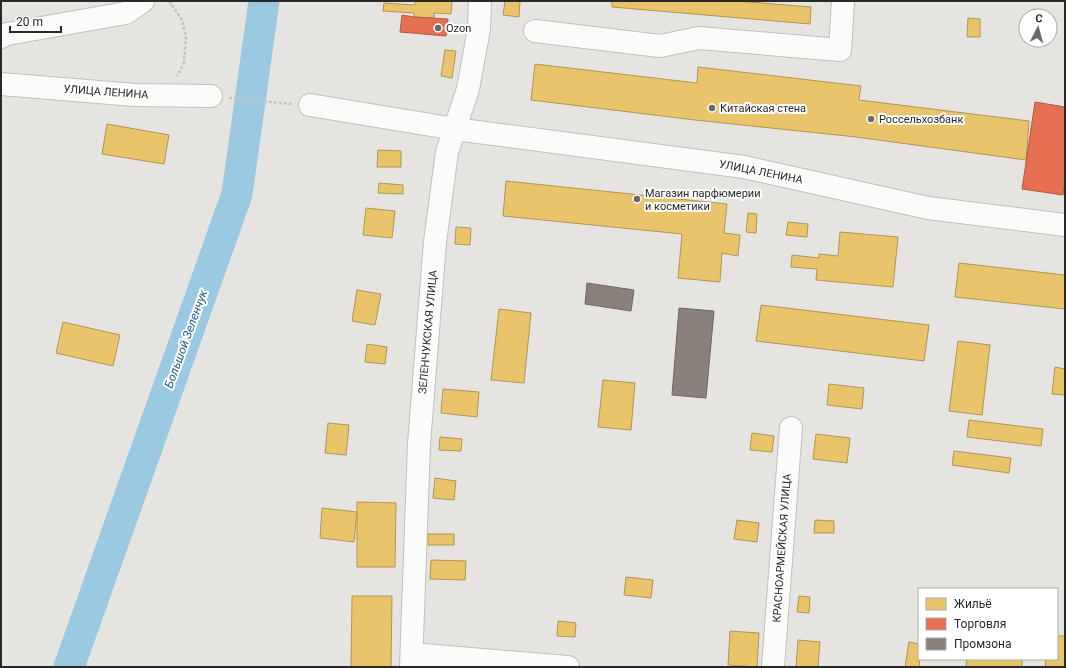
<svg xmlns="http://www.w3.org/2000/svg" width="1066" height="668" font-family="Roboto,sans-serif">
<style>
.homes{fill:#e9c46a;stroke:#af9656}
.shops{fill:#e76f51;stroke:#ae5a45}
.industry{fill:#8a817c;stroke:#6d6763}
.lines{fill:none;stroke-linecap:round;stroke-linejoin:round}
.river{stroke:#9ac9e1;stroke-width:31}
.minor-casing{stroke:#c1c0c0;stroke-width:24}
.path{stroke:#c3c3c2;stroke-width:2.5;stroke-dasharray:3 2;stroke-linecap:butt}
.minor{stroke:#fbfbfa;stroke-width:22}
.poi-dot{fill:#6b6a69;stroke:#fff;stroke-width:1.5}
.labels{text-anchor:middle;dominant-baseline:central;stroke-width:4;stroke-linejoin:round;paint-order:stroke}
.poi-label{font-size:11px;fill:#292929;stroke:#fff;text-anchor:start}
.street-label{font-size:11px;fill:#292929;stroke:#fff}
.water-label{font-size:12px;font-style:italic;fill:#1c5b8b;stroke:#fff}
</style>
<rect width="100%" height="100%" fill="#e6e4e0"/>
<g class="homes">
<path d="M415,1H452L451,14L434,13V18L414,17V13L383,11L384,3L415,5Z"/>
<path d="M505,1H520L519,17L503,15Z"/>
<path d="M612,1H737L811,7L810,24L612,7Z"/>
<path d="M968,18L980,19V37H967Z"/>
<path d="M445,50L456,51L452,78L441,76Z"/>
<path d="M535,64L697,83L698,67L861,86L859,100L1029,121L1026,160L856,137L695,120L531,100Z"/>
<path d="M107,124L169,135L164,164L102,154Z"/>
<path d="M378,150L401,151V167H377Z"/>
<path d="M506,181L727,204L724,233L740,235L738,256L722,253L720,282L678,278L682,234L503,216Z"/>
<path d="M379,183L403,185V194L378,193Z"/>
<path d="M366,208L395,211L392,238L363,235Z"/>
<path d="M748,213L757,214L756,233L746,232Z"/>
<path d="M788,222L808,224L807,237L786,235Z"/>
<path d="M456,227L471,228L470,245L455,244Z"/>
<path d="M840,232L898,237L893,287L816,280L817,269L791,267L792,255L819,258V254L838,256Z"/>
<path d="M959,263L1065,275V309L955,297Z"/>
<path d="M357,290L381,294L375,325L352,321Z"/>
<path d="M761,305L929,325L924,361L756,341Z"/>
<path d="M499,309L531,313L524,383L491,380Z"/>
<path d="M63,322L120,335L113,366L56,353Z"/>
<path d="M958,341L990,345L982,415L949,411Z"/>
<path d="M367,344L387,347L385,364L365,362Z"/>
<path d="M1055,367L1065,369V395L1052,394Z"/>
<path d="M603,380L635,383L631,430L598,427Z"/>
<path d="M829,384L864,388L862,409L827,405Z"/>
<path d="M443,389L479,392L477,417L441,413Z"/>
<path d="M969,420L1043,429L1041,446L967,437Z"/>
<path d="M328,423L349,425L346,455L325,453Z"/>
<path d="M752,433L774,436L772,452L750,450Z"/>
<path d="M816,434L850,438L847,463L813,459Z"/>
<path d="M440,437L462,439L461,451L439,450Z"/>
<path d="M954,451L1011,458L1009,473L952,465Z"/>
<path d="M435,478L456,481L454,500L433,498Z"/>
<path d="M357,502L396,503L395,567H357Z"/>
<path d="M322,508L357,512L354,542L320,538Z"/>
<path d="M737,520L759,523L757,542L734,539Z"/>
<path d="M815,520L834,521V533H814Z"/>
<rect x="428" y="534" width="26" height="11"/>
<path d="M431,560L466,561L465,580L430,579Z"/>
<path d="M626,577L653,580L651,598L624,595Z"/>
<path d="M352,596H392L391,667H351Z"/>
<path d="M799,596L810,597L809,613L797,612Z"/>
<path d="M558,621L576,623L575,637L557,636Z"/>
<path d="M730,631L759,633L757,667L728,665Z"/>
<path d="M1057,636H1065V667H1045L1046,659H1057Z"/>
<path d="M798,640L820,642L818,667H796Z"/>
<path d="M909,642L919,644V659H920L919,667H905Z"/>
<path d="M967,659H1022V667H966Z"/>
</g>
<g class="shops">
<path d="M402,15L414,17L448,19L446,36L400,32Z"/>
<path d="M1035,102L1065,107V180L1063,195L1022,189Z"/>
</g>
<g class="industry">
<path d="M587,283L634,290L631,311L585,304Z"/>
<path d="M679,308L714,311L706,398L672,395Z"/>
</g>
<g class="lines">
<path class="river" d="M69,667L237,194L264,1"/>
<defs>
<g id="minor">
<path d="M535,31L660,46L699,38L840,50L843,1"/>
<path d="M1,37L7,34L126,13L143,1"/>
<path d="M1,84L135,95L211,96"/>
<path d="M310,105L455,129L744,167L928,208L1065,225"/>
<path d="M412,654L568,667"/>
<path d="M411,667L419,444L435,242L447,152L468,89L479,29L480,1"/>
<path d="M773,667L791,428"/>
</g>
</defs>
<use href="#minor" class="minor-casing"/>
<g class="path">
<path d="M169,1L182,20L186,38L184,63L177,76"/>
<path d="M229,98L292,104"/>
</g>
<use href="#minor" class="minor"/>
</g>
<g class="poi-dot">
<circle cx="438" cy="28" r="4"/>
<circle cx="712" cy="108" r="4"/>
<circle cx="871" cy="119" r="4"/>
<circle cx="637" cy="199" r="4"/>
</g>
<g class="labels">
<g class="poi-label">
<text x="446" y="28">Ozon</text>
<text x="720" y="108">Китайская стена</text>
<text x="879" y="119">Россельхозбанк</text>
<text x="645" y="193">Магазин парфюмерии<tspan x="645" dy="13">и косметики</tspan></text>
</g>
<g class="street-label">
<text transform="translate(106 92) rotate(4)">УЛИЦА ЛЕНИНА</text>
<text transform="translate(761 172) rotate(11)">УЛИЦА ЛЕНИНА</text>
<text transform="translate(428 332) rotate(-85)">ЗЕЛЕНЧУКСКАЯ УЛИЦА</text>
<text transform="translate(782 548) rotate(-86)">КРАСНОАРМЕЙСКАЯ УЛИЦА</text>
</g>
<g class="water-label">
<text transform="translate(186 339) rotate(-70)">Большой Зеленчук</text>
</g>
</g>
<rect width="1066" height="668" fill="none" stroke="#292929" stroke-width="4"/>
<rect x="918" y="588" width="140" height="72" fill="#ffffff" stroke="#a9a9a9"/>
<rect x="926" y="598" width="20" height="12" fill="#e9c46a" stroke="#a9a9a9"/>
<text x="954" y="608" font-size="12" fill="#292929">Жильё</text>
<rect x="926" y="618" width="20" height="12" fill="#e76f51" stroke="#a9a9a9"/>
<text x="954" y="628" font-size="12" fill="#292929">Торговля</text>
<rect x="926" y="638" width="20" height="12" fill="#8a817c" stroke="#a9a9a9"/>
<text x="954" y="648" font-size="12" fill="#292929">Промзона</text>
<g transform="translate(1038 28) rotate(6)"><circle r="19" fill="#ffffff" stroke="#a9a9a9"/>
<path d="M0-3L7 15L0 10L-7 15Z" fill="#6b6a69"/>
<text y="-6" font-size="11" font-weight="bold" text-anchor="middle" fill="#292929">С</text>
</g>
<path d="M10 26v6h51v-6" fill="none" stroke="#292929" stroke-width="2"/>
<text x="16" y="26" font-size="12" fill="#292929" stroke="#ffffff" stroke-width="3" paint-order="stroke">20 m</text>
</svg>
